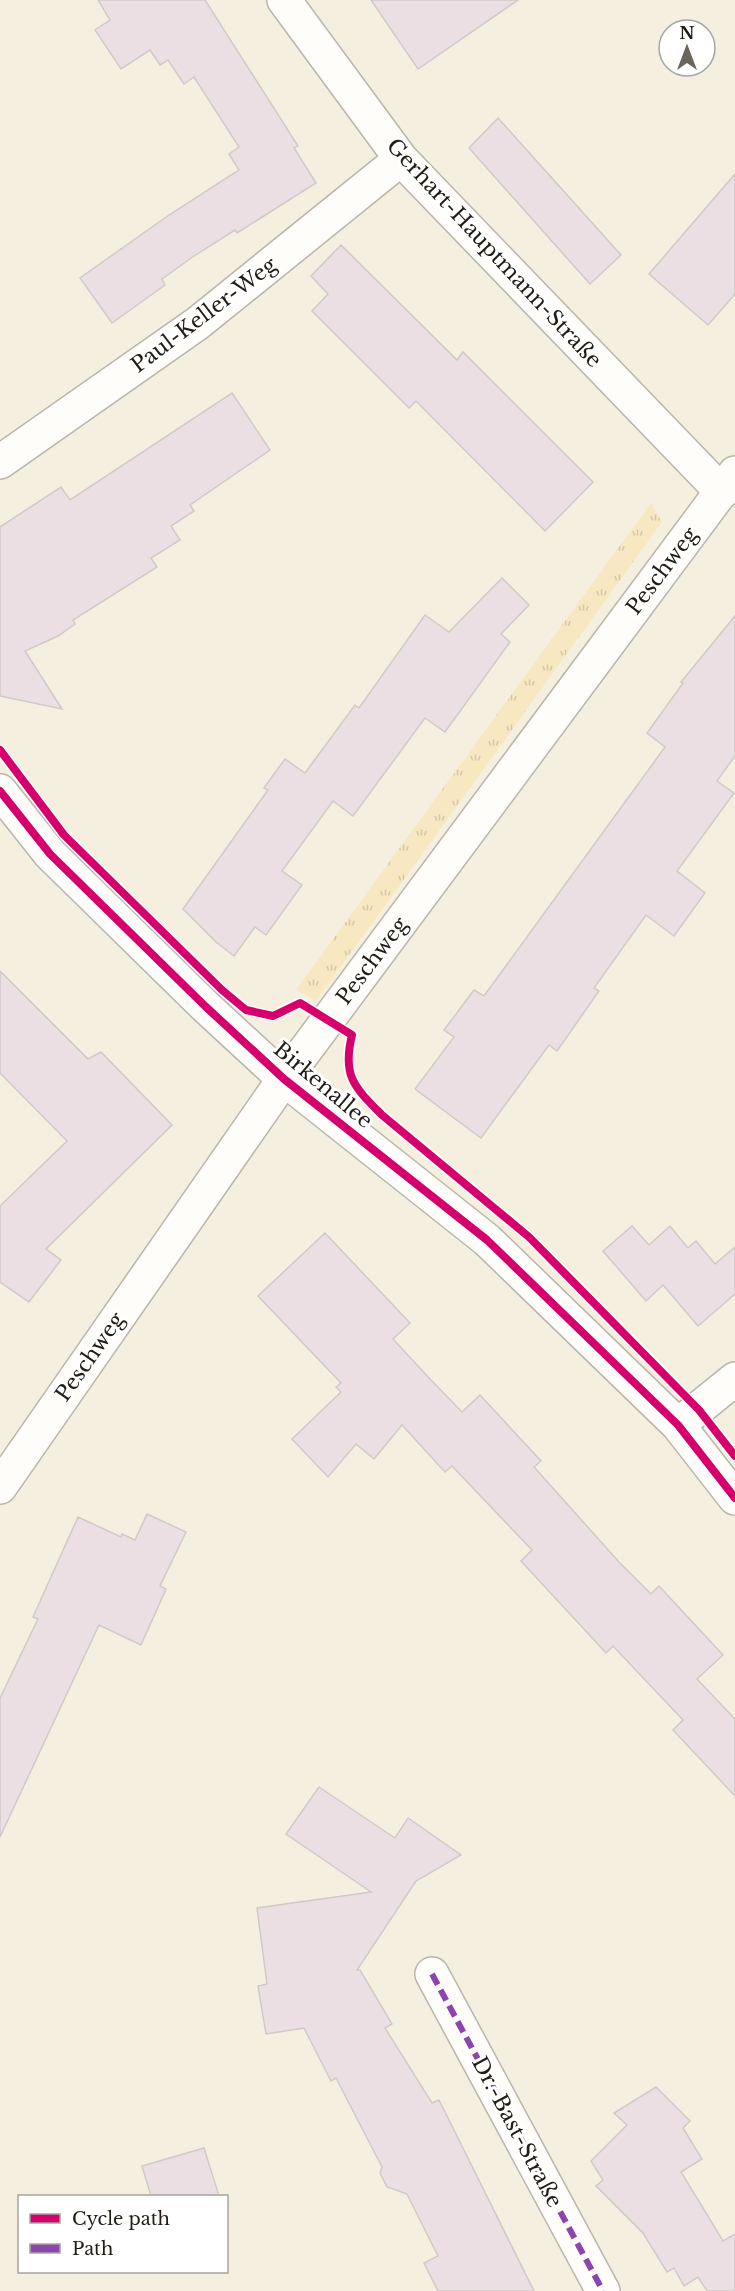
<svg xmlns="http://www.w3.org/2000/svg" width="735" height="2291" font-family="'Libre Baskerville',serif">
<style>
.grass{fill:url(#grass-tufts)}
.building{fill:#ecdfe4;stroke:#d0cac7;stroke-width:1.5}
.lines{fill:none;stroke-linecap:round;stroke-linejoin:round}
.street-casing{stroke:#bab5aa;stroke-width:36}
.secondary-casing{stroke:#bab5aa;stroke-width:36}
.street{stroke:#fefdfa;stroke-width:33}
.secondary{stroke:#fefdfa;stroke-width:33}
.quiet{stroke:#8e44ad;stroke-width:6;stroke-dasharray:12 6;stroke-linecap:butt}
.cycleway-casing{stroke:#fff;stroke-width:11}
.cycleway{stroke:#d6006c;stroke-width:8}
.labels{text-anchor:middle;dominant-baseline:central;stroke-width:6;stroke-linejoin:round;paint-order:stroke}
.street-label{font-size:21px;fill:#211d14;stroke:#fff}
</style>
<defs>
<pattern id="grass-tufts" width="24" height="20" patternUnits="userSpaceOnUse" patternTransform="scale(1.5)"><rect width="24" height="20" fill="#f7e8c1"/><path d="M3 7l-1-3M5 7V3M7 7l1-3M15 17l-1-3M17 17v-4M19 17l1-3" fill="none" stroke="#d3c7a5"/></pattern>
</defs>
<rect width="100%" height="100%" fill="#f5efe0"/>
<path class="grass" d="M651,503L662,522L316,1001L296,990Z"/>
<g class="building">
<path d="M98,0H205L298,146L294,148L316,183L237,233L235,230L194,256L162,279L165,285L112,323L80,278L169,215L239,170L229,154L239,147L194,77L184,84L168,60L160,65L150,50L121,69L95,30L110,20Z"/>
<path d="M371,0H518L418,69Z"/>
<path d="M498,118L621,255L590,284L469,148Z"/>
<path d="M735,174V294L708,325L649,274Z"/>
<path d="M341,245L457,360L463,352L593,482L545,531L416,401L409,408L312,311L328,294L311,276Z"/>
<path d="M232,393L270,450L190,505L194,511L171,526L180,540L151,558L157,567L73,620L75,624L58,636L25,651L62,709L0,696V527L61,487L70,500Z"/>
<path d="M502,578L529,605L501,634L510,642L445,732L425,718L353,816L333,801L282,871L302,885L266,935L255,927L234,956L216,942L183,909L268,790L264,788L285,759L305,773L355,705L359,708L425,615L449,632Z"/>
<path d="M735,616V756L717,781L734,793L677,871L705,893L674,936L646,915L594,988L599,991L557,1051L549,1045L481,1138L415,1089L454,1037L444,1030L474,990L484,996L665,747L647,733L683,683L681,682Z"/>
<path d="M0,971L88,1059L101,1052L172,1125L46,1249L61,1260L29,1302L0,1282V1206L67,1141L0,1073Z"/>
<path d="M632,1226L649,1245L670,1226L688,1248L696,1241L715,1264L735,1247V1294L698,1326L663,1285L646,1301L603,1251Z"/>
<path d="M325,1233L410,1323L393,1339L430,1379L462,1412L480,1395L541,1461L534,1467L619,1562L651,1594L659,1586L723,1655L697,1679L735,1719V1796L673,1730L683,1720L613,1646L606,1653L521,1561L532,1550L452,1466L445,1472L402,1425L374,1459L356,1444L328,1477L292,1439L341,1392L336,1387L341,1383L258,1296Z"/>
<path d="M147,1514L186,1532L160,1586L166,1589L141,1645L99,1625L0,1837V1698L38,1619L33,1617L78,1517L121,1537L122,1534L135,1540Z"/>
<path d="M319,1787L395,1838L408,1818L461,1855L416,1881L357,1970H360L392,2024L385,2028L432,2103L439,2100L534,2291H438L424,2263L438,2256L407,2194L387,2187L380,2173L382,2167L336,2078L331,2081L304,2028L266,2034L258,1986L267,1984L257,1908L371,1892L286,1834Z"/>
<path d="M656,2087L690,2121L683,2128L702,2159L681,2172L723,2241L735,2234V2291H707L698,2277L684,2286L674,2268L667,2272L643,2233L596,2186L603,2180L591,2161L627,2125L614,2113Z"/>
<path d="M204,2148L219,2196H151L142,2166Z"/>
</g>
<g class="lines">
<defs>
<g id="street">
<path d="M284,0L401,159L722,492"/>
<path d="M0,462L198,323L401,159"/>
<path d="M678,1425L735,1379"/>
<path d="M0,1487L284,1079L735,473"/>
<path d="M432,1974L603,2291"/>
</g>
<path id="secondary" d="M0,791L50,854L206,1007L284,1079L487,1240L678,1425L735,1498"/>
</defs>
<use href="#street" class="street-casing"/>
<use href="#secondary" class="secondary-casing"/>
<use href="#street" class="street"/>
<use href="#secondary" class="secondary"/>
<path class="quiet" d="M432,1974L603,2291"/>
<defs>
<g id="cycleway">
<path d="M0,750L64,835L222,990L246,1010L273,1016L300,1003L352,1035C342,1076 354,1087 382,1115L529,1237L699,1410L735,1456"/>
<path d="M0,791L50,854L206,1007L284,1079L487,1240L678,1425L735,1498"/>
</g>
</defs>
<use href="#cycleway" class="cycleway-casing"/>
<use href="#cycleway" class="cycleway"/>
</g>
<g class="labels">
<g class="street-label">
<text transform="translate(494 253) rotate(47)">Gerhart-Hauptmann-Straße</text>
<text transform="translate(204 315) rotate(-37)">Paul-Keller-Weg</text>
<text transform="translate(662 571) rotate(-53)">Peschweg</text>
<text transform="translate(372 961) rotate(-53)">Peschweg</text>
<text transform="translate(323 1085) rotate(40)">Birkenallee</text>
<text transform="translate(90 1357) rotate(-55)">Peschweg</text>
<text transform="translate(517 2132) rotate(62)">Dr.-Bast-Straße</text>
</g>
</g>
<rect x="18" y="2195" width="210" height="78" fill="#ffffff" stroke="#a6a5a1" stroke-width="1.5"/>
<rect x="30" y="2214" width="30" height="9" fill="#d6006c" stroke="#a6a5a1" stroke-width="1.5"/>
<text x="72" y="2225" font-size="18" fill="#211d14">Cycle path</text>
<rect x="30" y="2244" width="30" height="9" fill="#8e44ad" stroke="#a6a5a1" stroke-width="1.5"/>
<text x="72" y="2255" font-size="18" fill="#211d14">Path</text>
<g transform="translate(687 48)"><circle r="28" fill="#ffffff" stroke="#a6a5a1" stroke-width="1.5"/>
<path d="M0-4.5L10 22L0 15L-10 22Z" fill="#6b665b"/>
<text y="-9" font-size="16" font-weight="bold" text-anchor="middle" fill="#211d14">N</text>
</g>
</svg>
